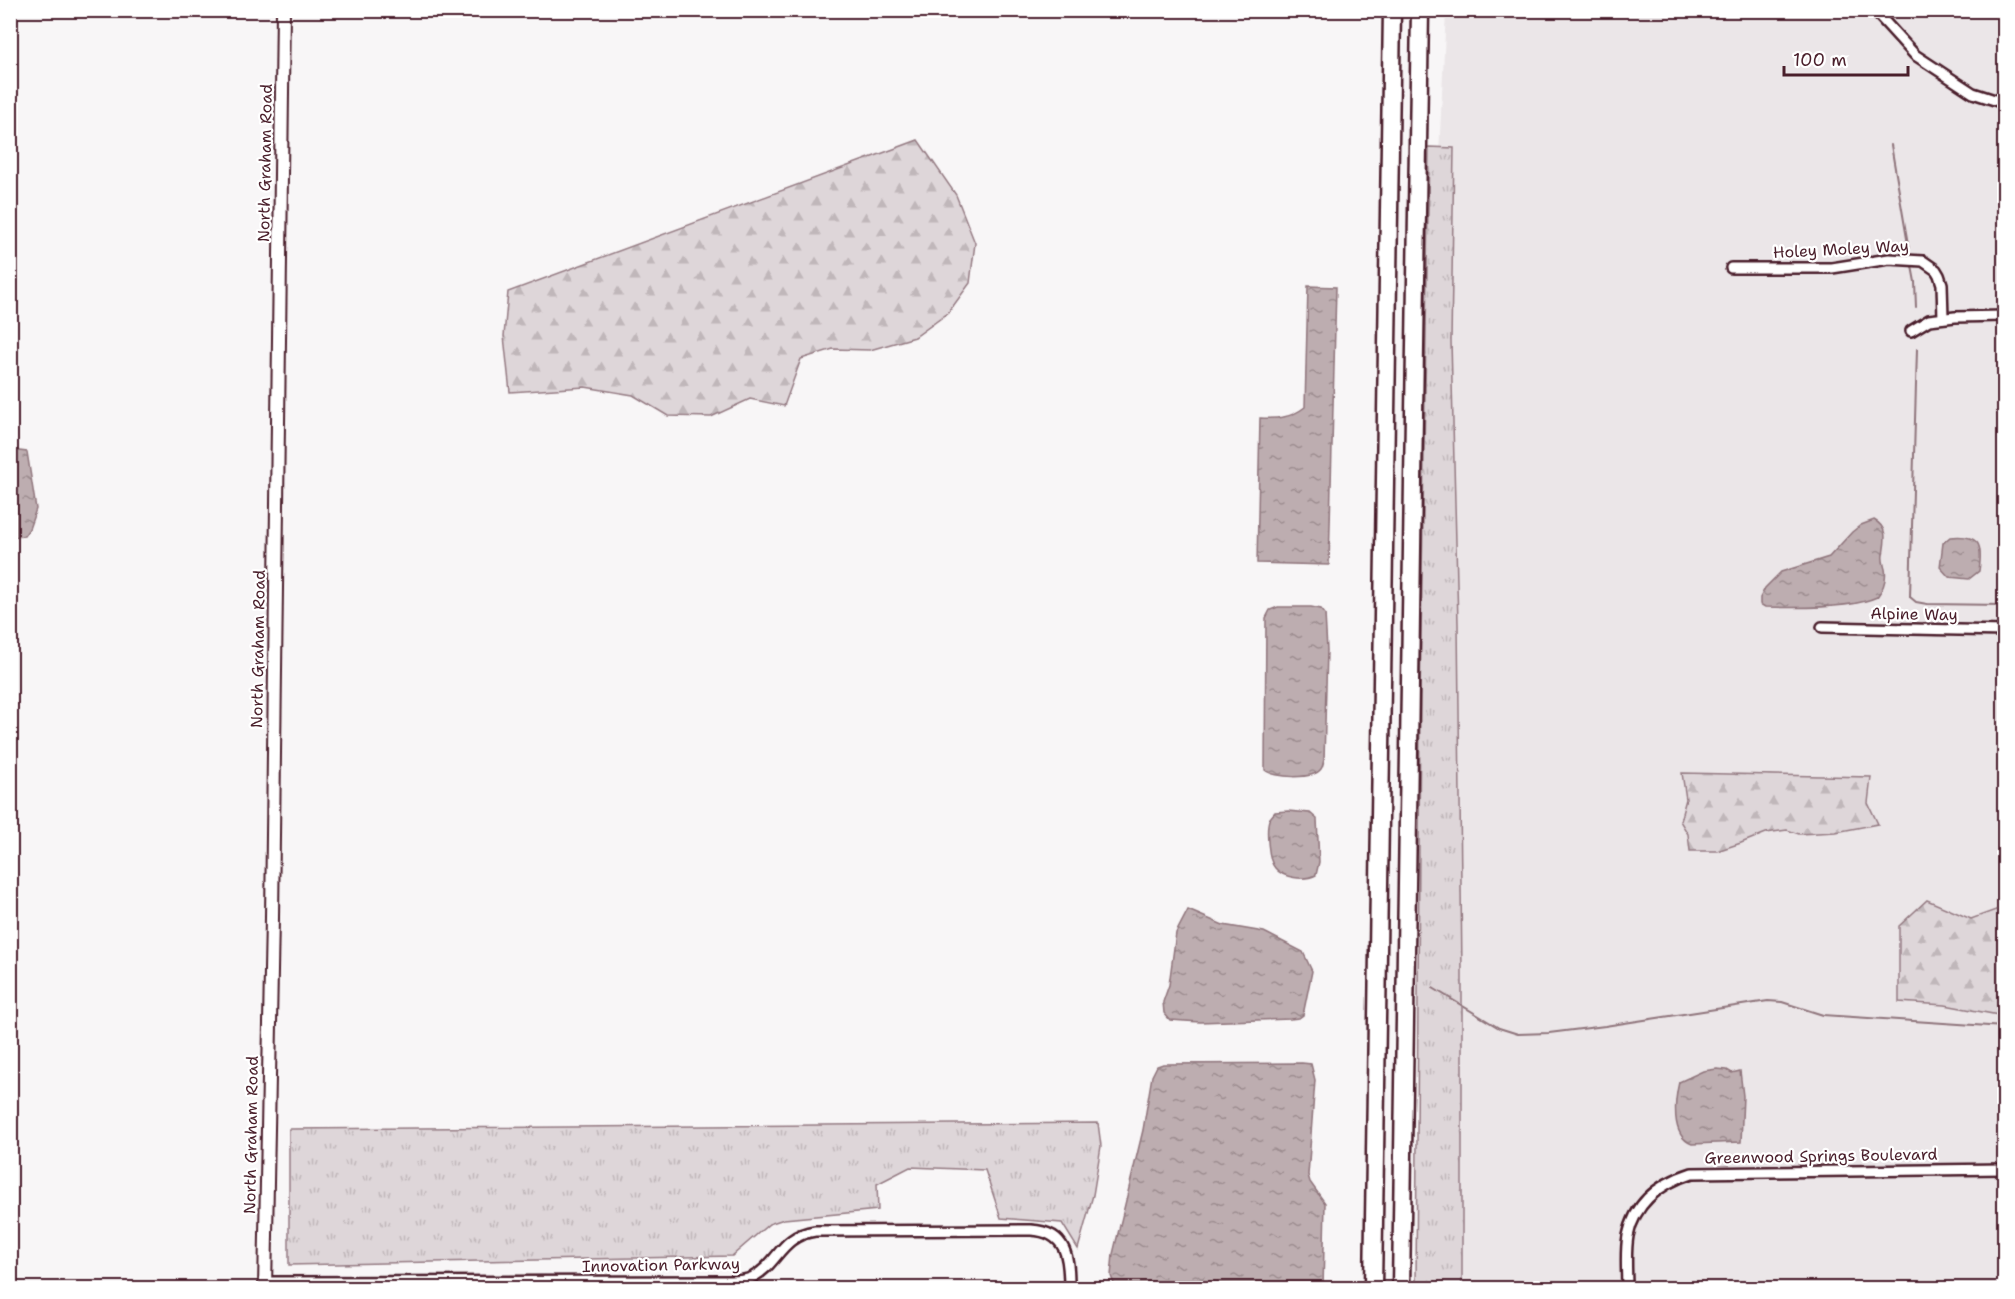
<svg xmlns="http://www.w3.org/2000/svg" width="2015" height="1299" font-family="'Shantell Sans',sans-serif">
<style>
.built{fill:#ebe6e8}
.grass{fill:url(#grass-tufts);stroke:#947a82;stroke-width:1.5}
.forest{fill:url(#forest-firs);stroke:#947a82;stroke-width:1.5}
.water{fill:url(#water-ripples);stroke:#8f747b;stroke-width:1.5}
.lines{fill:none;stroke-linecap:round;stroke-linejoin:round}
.stream{stroke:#8f747b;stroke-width:2}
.street-casing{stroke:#4a1f2b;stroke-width:14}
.secondary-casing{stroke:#4a1f2b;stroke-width:16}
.highway-casing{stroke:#4a1f2b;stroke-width:21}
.street{stroke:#fff;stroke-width:9}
.secondary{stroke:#fff;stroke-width:12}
.highway{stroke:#fff;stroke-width:16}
.labels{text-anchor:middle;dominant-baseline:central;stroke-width:4.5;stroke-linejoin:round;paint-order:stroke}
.street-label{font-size:16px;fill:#4a1f2b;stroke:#fff}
</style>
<defs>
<pattern id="grass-tufts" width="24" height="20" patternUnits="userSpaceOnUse" patternTransform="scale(1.5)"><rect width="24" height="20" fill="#ded6d9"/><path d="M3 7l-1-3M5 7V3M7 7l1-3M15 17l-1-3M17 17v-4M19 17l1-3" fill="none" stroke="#c0b7ba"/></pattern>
<pattern id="forest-firs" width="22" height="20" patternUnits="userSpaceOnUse" patternTransform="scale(1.5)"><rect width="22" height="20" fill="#ded6d9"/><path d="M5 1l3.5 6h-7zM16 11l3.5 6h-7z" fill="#c0b7ba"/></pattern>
<pattern id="water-ripples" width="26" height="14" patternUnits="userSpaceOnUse" patternTransform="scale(1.5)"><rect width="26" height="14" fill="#bdadb0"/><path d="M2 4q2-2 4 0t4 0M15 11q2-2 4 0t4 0" fill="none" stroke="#9c8c8f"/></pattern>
</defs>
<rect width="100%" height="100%" fill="#f8f6f7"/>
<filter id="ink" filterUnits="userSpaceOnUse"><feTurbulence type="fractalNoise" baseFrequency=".0167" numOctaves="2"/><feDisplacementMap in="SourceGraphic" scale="12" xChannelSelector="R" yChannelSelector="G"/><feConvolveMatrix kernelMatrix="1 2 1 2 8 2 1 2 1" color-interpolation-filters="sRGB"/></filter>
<g filter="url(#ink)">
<path class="built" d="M1446,11H2004V1288H1427L1435,236Z"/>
<g class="grass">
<path d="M1429,147L1454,148L1451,341L1458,624L1462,973V1288H1416L1420,700Z"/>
<path d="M1098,1123L1101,1146L1093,1195L1078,1249L1062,1223L1001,1218L985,1170L910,1167L877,1184L878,1210L784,1219L769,1224L732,1256L289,1265V1129Z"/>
</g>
<g class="forest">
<path d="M918,140L956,195L975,243L970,283L948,313L915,337L870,350L833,349L801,359L784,406L750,399L711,417L668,416L633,395L585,387L510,392L504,336L508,292Z"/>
<path d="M1682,773L1871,777L1868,803L1878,824L1836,832L1799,834L1787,830L1766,833L1741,843L1717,851H1690L1688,834L1680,821L1686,799Z"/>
<path d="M1927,900L1971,919L2004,907V1016L1945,1005L1899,1002V926Z"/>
</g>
<g class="water">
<path d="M1308,286L1336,287L1329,565L1257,563L1260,418C1277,419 1291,418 1305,407Z"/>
<path d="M11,450L27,452L36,509L29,529L24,536L14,537L11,533Z"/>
<path d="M1874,520C1889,528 1885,541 1883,555C1882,560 1884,565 1885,569C1887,580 1883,589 1877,597C1851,609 1794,608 1765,607L1760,604V598L1765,588L1781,572L1829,557L1852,532L1861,525Z"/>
<path d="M1950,537C1980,534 1983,544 1979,571L1969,579L1949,577L1940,567L1943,543Z"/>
<path d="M1278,607H1311L1321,609L1325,614L1327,650L1324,760C1323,763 1323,767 1321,769C1313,780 1274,778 1265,770L1266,618L1270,610Z"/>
<path d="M1288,811L1310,813L1317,819L1319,862L1316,875C1304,881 1283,878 1275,868C1268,861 1266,829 1269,820C1270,817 1273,815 1275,812Z"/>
<path d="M1188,910L1223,925L1264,932L1303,952L1312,971L1303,1015L1299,1018L1290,1019L1200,1022L1170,1020L1164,1013L1163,1002L1169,985L1176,933Z"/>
<path d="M1302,1063L1311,1064L1315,1080L1308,1175L1310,1182L1325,1203L1323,1288H1293L1204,1283L1123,1287L1114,1284L1111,1276L1113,1254L1143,1130L1152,1076L1157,1066L1163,1064Z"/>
<path d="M1717,1069L1727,1070L1732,1073L1740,1071L1743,1096L1741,1142L1692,1144C1670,1136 1675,1099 1679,1082L1703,1071Z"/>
</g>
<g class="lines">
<g class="stream">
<path d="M1891,145L1910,256"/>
<path d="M1912,266L1915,282L1916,307"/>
<path d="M1917,349L1910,597L1916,602L1927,604L2004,605"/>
<path d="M1433,988L1499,1028L1518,1034L1549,1033L1605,1026L1768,1001L1782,1002L1823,1015L2004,1027"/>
</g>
<defs>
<g id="street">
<path d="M1874,10L1915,55L1973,93L2004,103"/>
<path d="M1731,268H1832L1889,259L1923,261L1936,270L1939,275L1942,284L1943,318"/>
<path d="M1911,331L1929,320L1955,317L2004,316"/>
<path d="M1822,627L2004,631"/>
<path d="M265,1282L730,1281C737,1281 745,1281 753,1277C779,1263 780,1236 815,1231L1031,1230C1068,1232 1069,1259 1069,1288"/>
<path d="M1627,1288C1627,1272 1625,1253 1628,1236C1635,1201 1661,1183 1692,1173L2004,1169"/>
</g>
<path id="secondary" d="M265,1288L272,918L283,10"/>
<g id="highway">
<path d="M1373,1288L1392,10"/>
<path d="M1401,1288L1420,10"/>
</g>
</defs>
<use href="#street" class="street-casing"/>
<use href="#secondary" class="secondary-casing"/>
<use href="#highway" class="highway-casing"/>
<use href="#street" class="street"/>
<use href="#secondary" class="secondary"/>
<use href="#highway" class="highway"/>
</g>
</g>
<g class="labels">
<g class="street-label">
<text transform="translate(265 163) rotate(-89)">North Graham Road</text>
<text transform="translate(1841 249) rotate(-3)">Holey Moley Way</text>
<text transform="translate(1914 614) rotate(1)">Alpine Way</text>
<text transform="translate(258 649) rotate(-89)">North Graham Road</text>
<text transform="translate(251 1135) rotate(-89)">North Graham Road</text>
<text transform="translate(1821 1156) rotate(-1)">Greenwood Springs Boulevard</text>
<text transform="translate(661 1265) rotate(-1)">Innovation Parkway</text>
</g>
</g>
<rect width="2015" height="1299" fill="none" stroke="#fff" stroke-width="36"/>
<rect x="18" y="18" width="1979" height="1263" fill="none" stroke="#4a1f2b" stroke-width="2" filter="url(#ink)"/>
<path d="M1784 66v9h124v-9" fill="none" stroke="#4a1f2b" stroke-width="3"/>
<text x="1793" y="66" font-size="18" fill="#4a1f2b" stroke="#ffffff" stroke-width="4.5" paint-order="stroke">100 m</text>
</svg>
